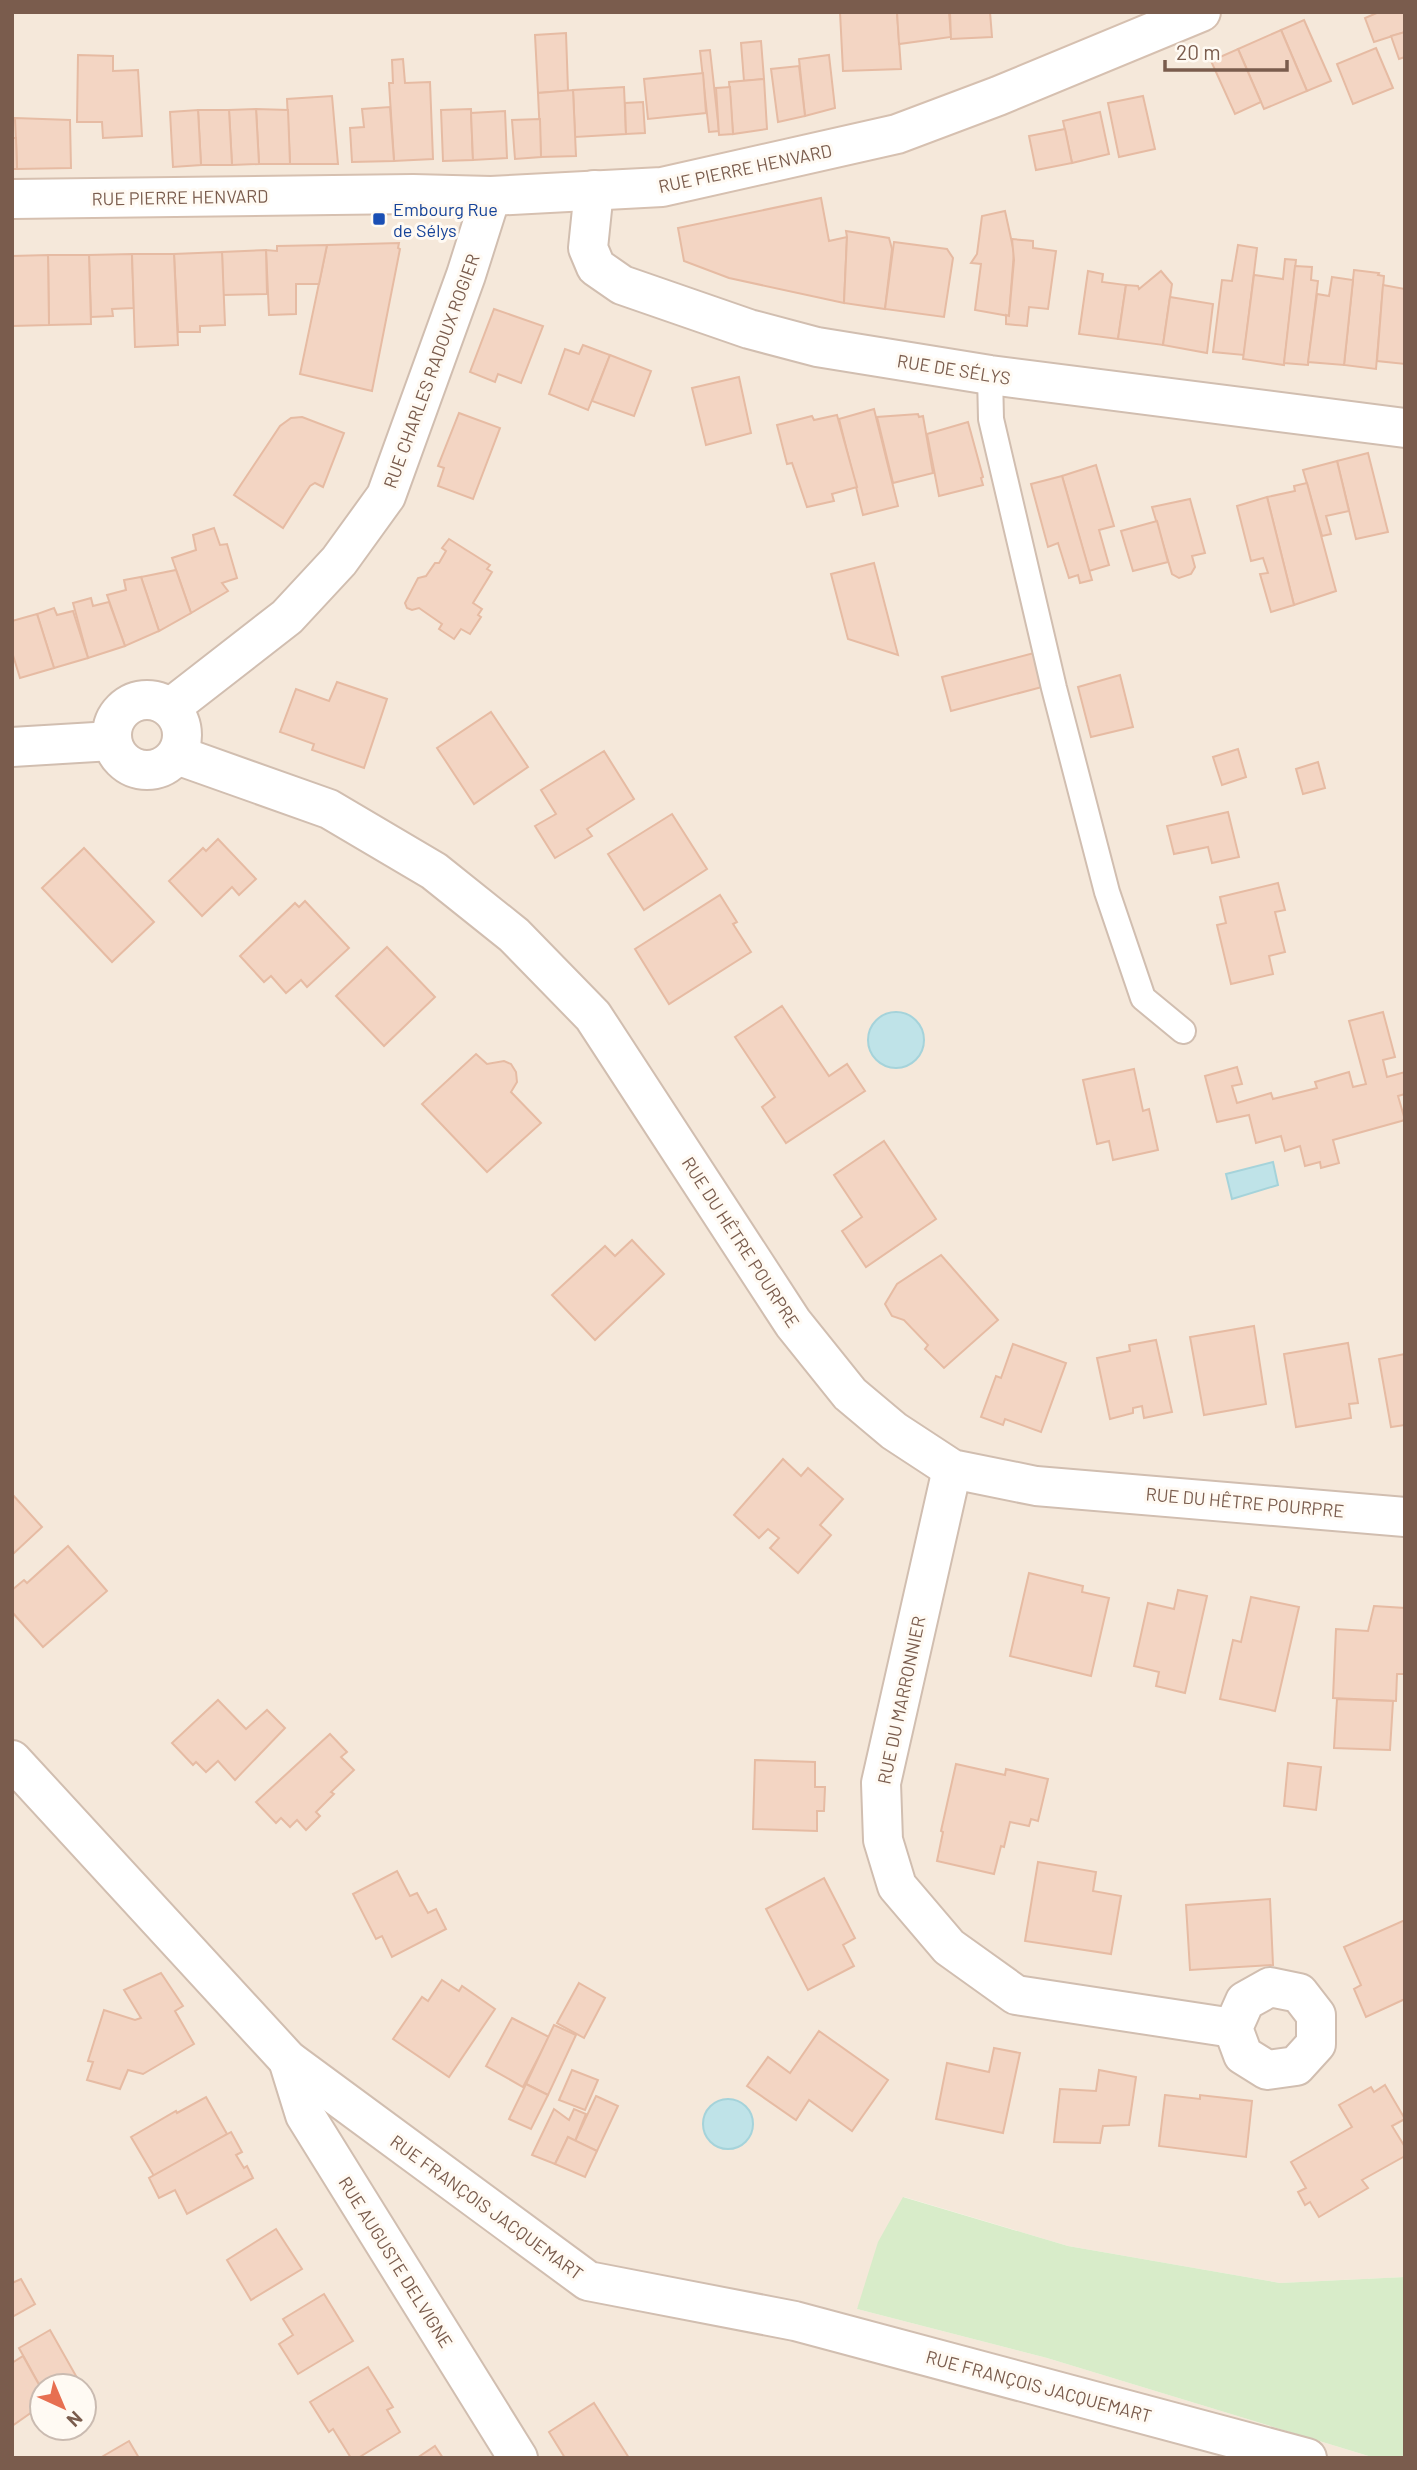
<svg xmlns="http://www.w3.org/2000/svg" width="1417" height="2470" font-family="Barlow,sans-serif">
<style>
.residential{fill:#f5e8da;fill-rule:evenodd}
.green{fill:#d8ecc9}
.water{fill:#bfe3e8;stroke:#a5d3da;stroke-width:2}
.building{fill:#f3d5c3;stroke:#e6bba3;stroke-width:2}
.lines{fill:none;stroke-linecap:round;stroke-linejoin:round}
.lane-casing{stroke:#d1beb0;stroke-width:28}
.street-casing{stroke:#d1beb0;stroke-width:42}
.secondary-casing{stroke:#d6c0b0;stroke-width:42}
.lane{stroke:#fff;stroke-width:24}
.street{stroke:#fff;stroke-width:38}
.secondary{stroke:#fff;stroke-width:38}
.transit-dot{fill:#1a4fb4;stroke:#fffaf3;stroke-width:2.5}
.labels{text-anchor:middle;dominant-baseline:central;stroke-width:6;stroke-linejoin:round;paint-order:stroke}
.street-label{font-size:18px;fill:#7a5c4d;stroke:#fffaf3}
.transit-label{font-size:18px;fill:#164399;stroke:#fffaf3;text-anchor:start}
</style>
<rect width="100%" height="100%" fill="#fdf6ec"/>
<path class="residential" d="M12,12H1405V2277L1280,2283L1068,2246L904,2197L857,2309L1047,2358L1375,2458H12ZM42,2386H84V2428H42Z"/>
<path class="green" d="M903,2197L1068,2246L1280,2283L1405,2277V2458H1375L1047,2358L857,2309L878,2242Z"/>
<g class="water">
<circle cx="896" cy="1040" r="28"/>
<path d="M1273,1162L1278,1185L1232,1199L1226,1174Z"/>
<circle cx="728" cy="2124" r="25"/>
</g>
<g class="building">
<path d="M840,12H897L901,69L843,71Z"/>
<path d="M897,12H949L951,37L899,44Z"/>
<path d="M950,12H990L992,37L951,39Z"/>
<path d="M1405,12V32L1374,42L1365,18L1379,12Z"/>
<path d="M1304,20L1331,81L1307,91L1281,30Z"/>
<path d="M1281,30L1307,91L1264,109L1238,49Z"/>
<path d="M1405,32V57L1399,59L1391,36Z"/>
<path d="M566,33L568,91L538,93L535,35Z"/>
<path d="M761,41L764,79L744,81L741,43Z"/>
<path d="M1376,48L1393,88L1353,104L1337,64Z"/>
<path d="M1238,49L1261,102L1235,114L1211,61Z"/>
<path d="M710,50L719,131L709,132L700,51Z"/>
<path d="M78,55L113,56V71L138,70L142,136L103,138L102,122H77Z"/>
<path d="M829,55L835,108L805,116L799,59Z"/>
<path d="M403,59L405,83L430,82L433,159L394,161L389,83H393L392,60Z"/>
<path d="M799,66L805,116L778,122L771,69Z"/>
<path d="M703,73L706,113L648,119L644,79Z"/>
<path d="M764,79L767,129L733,134L729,82Z"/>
<path d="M624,87L626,134L575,137L573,90Z"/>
<path d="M730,87L733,134L719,135L716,88Z"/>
<path d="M573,90L576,156L541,157L538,93Z"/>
<path d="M332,96L338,164H290L287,99Z"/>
<path d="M1143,96L1155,149L1119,157L1108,103Z"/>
<path d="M643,102L645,133L626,134L625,103Z"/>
<path d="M390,107L394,161L352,162L350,128L364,127L362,109Z"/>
<path d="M256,109L288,110L290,164H259Z"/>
<path d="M256,109L259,164L232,165L229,110Z"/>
<path d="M471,109L473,160L443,161L441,110Z"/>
<path d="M198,110H229L232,165H201Z"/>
<path d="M198,110L201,165L173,167L170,112Z"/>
<path d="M505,111L507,158L473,160L471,113Z"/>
<path d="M1100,112L1109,154L1072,163L1063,121Z"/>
<path d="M15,118L70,120L71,168L17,169Z"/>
<path d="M540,119L541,157L515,159L512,120Z"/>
<path d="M1065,129L1072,163L1036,170L1029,136Z"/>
<path d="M12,138H16L17,169H12Z"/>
<path d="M821,198L829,241L847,237L844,303L729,278L684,261L678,228Z"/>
<path d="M1005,211L1014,252L1009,316L975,310L981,264L971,263L977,254L982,216Z"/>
<path d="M846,231L889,238L892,249L885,309L844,303L847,237Z"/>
<path d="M1012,239L1033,241V248L1056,251L1048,309L1029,307L1027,326L1006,324V315L1009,316L1014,260Z"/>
<path d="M894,242L947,249L953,258L944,317L885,309Z"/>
<path d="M399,243L398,248L400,249L372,391L300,374L327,245Z"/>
<path d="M327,245L319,284H296V314L269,315L266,250L277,251V246Z"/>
<path d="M1238,245L1257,248L1244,355L1213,352L1222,280L1232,281Z"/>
<path d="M266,250L267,294L223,295L222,252Z"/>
<path d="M222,252L225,325L200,326V332H178L174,254Z"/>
<path d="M132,254L134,308L112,309L113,316L91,317L89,255Z"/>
<path d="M132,254H174L178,345L135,347Z"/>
<path d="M48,255H89L91,324L49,325Z"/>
<path d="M48,255L49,325L12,326V256Z"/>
<path d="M1285,259L1296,260L1284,365L1243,359L1254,275L1283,279Z"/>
<path d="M1295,266L1312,267L1311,280L1318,281L1308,365L1284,363Z"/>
<path d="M1354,270L1379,273L1378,275L1384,276L1376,369L1344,365Z"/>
<path d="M1088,271L1103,274L1102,282L1126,285L1118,339L1079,334Z"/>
<path d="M1161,271L1172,284L1163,345L1118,339L1126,285L1138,286L1139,289Z"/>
<path d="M1332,277L1353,280L1344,365L1308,362L1317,294L1329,296Z"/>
<path d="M1383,285L1405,289V364L1377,361Z"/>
<path d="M1170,297L1213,304L1207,353L1163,345Z"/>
<path d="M494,309L543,326L521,383L498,374L495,382L470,372Z"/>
<path d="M583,345L610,355L588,410L549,394L565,349L579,354Z"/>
<path d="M610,355L651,371L634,416L592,401Z"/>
<path d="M739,377L751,433L706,445L692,388Z"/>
<path d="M874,409L898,506L863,515L839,419Z"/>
<path d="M459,413L500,428L473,499L438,486L444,468L438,466Z"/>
<path d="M918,414L919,417L923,416L933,473L893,483L877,417Z"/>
<path d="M837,415L857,487L832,494L834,501L807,507L792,463L787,464L777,425L812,416L814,420Z"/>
<path d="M302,417L344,433L323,487L315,483L310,486L283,528L234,495L280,426L291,418Z"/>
<path d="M968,422L983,477L981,478L983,485L939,496L927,434Z"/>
<path d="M1368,453L1388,532L1356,539L1337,461Z"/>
<path d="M1337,461L1349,511L1326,516L1331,534L1322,536L1303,470Z"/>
<path d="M1096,465L1114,526L1099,530L1109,565L1089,571L1062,476Z"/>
<path d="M1062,476L1092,580L1080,583L1078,575L1069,578L1058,543L1048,547L1031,484Z"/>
<path d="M1307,483L1336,591L1294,605L1267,497L1295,491L1294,486Z"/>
<path d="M1267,497L1294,605L1271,612L1260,574L1268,573L1263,558L1251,561L1237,506Z"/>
<path d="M1190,499L1205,553L1192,556L1195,567L1191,574L1179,578L1172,574L1152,507Z"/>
<path d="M1157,521L1168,562L1133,571L1121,531Z"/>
<path d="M214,528L220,545L227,544L237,578L222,583L228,591L191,613L172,558L196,550L193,535Z"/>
<path d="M449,539L490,565L487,569L492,572L473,603L482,609L478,615L481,617L470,634L461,629L454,639L439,629L442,624L419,608L412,610L407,608L405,603L418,578L426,576L435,563H439L446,551L442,548Z"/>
<path d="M874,563L898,655L848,639L831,574Z"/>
<path d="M176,570L191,613L159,631L141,577Z"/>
<path d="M141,577L159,631L125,646L107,595L126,590L124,580Z"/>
<path d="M91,598L93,606L109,602L125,646L88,658L73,603Z"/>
<path d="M54,608L57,615L73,611L88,658L54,668L37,614Z"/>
<path d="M37,614L54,668L20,678L12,652V621Z"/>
<path d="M1034,653L1042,687L951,711L942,677Z"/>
<path d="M1120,675L1133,727L1091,737L1078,687Z"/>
<path d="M337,682L387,699L364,768L312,750L314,744L280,732L296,689L329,701Z"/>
<path d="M491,712L528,767L474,804L437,748Z"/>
<path d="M1238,749L1246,777L1222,785L1213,757Z"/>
<path d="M604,751L634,799L587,829L592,836L555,858L535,826L556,814L541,790Z"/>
<path d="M1318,762L1325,788L1303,794L1296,769Z"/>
<path d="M1228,812L1239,857L1212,863L1208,847L1174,854L1167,826Z"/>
<path d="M672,814L707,869L644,910L608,854Z"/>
<path d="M218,839L256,879L239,895L232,887L202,916L169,881L203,848L206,851Z"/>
<path d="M84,848L154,922L112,962L42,888Z"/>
<path d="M1278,883L1285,910L1275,912L1285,952L1269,956L1273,974L1231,984L1217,925L1226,923L1220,897Z"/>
<path d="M720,895L737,922L733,924L751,952L669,1004L635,949Z"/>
<path d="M305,901L349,948L307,987L301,980L286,993L271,976L264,982L240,956L295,903L299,907Z"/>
<path d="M387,947L435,997L384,1046L336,996Z"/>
<path d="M782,1006L829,1076L847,1064L865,1091L786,1143L762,1107L775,1097L735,1037Z"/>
<path d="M1383,1012L1395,1057L1383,1060L1387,1077L1405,1072V1094L1398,1096L1405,1120L1333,1140L1339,1163L1321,1168L1320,1162L1305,1166L1300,1146L1285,1151L1281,1136L1256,1143L1249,1115L1217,1122L1205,1076L1237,1067L1242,1084L1232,1086L1237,1103L1271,1093L1273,1099L1317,1088L1315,1082L1349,1072L1353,1087L1366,1084L1349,1021Z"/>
<path d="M476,1054L487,1064L504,1061L511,1064L516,1072L517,1082L511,1092L541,1123L487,1172L422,1104Z"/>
<path d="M1134,1069L1143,1111L1149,1109L1158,1150L1113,1160L1109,1141L1097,1144L1083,1080Z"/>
<path d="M884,1141L936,1219L866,1267L842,1231L862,1217L834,1175Z"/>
<path d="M632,1240L664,1274L595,1340L552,1295L605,1246L615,1256Z"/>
<path d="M941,1255L998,1320L944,1368L925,1349L928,1345L904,1320L892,1316L885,1304L897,1284Z"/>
<path d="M1254,1326L1266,1404L1204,1415L1190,1337Z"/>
<path d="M1156,1340L1172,1412L1144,1418L1142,1406L1133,1408V1413L1110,1419L1097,1358L1130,1351L1129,1345Z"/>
<path d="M1348,1343L1358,1403L1349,1404L1351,1418L1296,1427L1284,1354Z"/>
<path d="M1013,1344L1066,1363L1041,1432L1005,1419L1003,1425L981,1417L996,1376L1001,1378Z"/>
<path d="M1405,1354V1425L1391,1427L1379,1359Z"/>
<path d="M783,1459L801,1476L808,1468L843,1499L820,1525L831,1535L798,1573L770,1548L779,1538L768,1529L759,1538L734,1515Z"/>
<path d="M12,1494L42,1527L12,1555Z"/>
<path d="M68,1546L107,1591L43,1647L12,1612V1590L24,1580L27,1583Z"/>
<path d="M1029,1573L1083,1586L1082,1592L1109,1598L1091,1676L1010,1656Z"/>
<path d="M1178,1590L1207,1596L1185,1693L1156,1686L1159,1672L1134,1666L1148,1603L1174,1609Z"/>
<path d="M1251,1597L1299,1607L1275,1711L1220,1699L1233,1640L1241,1642Z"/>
<path d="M1374,1606L1405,1608V1674H1397L1396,1701L1333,1698L1336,1629L1368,1631Z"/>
<path d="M1337,1699L1393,1701L1390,1750L1334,1748Z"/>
<path d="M218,1700L246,1729L267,1710L285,1728L235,1780L218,1761L206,1772L196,1762L193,1765L172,1743Z"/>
<path d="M330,1734L347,1752L341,1757L354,1770L331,1792L334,1794L316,1812L320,1816L306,1830L297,1820L290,1827L281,1818L276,1823L256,1802Z"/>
<path d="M755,1760L815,1762V1787H825L824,1811H817V1831L753,1829Z"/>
<path d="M1288,1763L1321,1767L1316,1810L1284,1806Z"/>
<path d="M956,1764L1005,1775L1006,1769L1048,1779L1038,1821L1031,1819L1029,1826L1010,1822L1004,1847L1001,1846L994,1874L937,1861L943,1832L941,1831Z"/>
<path d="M1038,1862L1096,1872L1093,1891L1121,1896L1111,1954L1025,1941Z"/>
<path d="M397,1871L410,1896L417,1893L428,1913L436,1909L446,1929L392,1957L382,1936L376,1939L353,1894Z"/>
<path d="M824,1878L855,1938L843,1945L854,1966L808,1990L766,1909Z"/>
<path d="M1270,1899L1273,1965L1190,1970L1186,1905Z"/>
<path d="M1405,1920V1999L1366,2017L1354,1989L1361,1985L1344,1947Z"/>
<path d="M161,1973L183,2006L175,2011L194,2044L143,2074L128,2070L120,2089L87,2080L93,2062L88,2061L104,2010L135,2020L141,2018L124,1990Z"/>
<path d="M442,1980L459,1991L462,1986L495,2009L449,2077L393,2039L422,1997L428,2001Z"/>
<path d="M579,1983L605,1998L584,2038L557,2023Z"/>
<path d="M512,2018L549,2037L523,2087L486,2066Z"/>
<path d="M554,2025L576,2035L548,2095L526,2084Z"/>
<path d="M819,2031L888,2080L852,2131L809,2100L796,2120L747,2086L768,2057L790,2073Z"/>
<path d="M994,2048L1020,2053L1003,2133L936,2119L947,2063L989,2072Z"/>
<path d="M572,2070L598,2080L585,2110L559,2100Z"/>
<path d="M1099,2070L1136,2077L1129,2125L1103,2126L1100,2143L1054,2142L1060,2089L1096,2091Z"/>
<path d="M526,2084L548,2095L531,2129L509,2119Z"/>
<path d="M1385,2085L1405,2119L1392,2126L1405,2147V2156L1362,2180L1368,2188L1319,2217L1310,2202L1305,2205L1298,2192L1306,2188L1291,2162L1352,2127L1339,2105L1371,2087L1374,2092Z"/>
<path d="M1165,2095L1200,2099V2095L1252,2101L1246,2157L1159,2146Z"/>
<path d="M596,2096L618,2106L597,2151L575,2141Z"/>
<path d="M206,2097L227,2134L154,2176L131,2137L176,2111L177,2113Z"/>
<path d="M554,2109L569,2120L574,2109L586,2114L575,2141L568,2137L555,2164L532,2155Z"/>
<path d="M231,2132L242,2152L236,2155L244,2168L247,2166L253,2178L187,2214L175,2190L159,2198L149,2178Z"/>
<path d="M568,2137L597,2151L585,2177L555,2164Z"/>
<path d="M276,2229L302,2269L251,2300L227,2260Z"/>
<path d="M21,2279L35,2304L12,2317V2283Z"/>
<path d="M324,2294L353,2341L298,2374L279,2344L293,2335L283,2319Z"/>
<path d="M50,2330L80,2383L74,2386H42V2390L19,2348Z"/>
<path d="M23,2356L42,2390V2405L12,2426V2363Z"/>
<path d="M368,2367L393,2407L387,2410L400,2432L358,2458H351L333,2429L329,2432L310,2402Z"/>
<path d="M594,2403L629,2458H565L549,2432Z"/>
<path d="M129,2441L139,2458H100Z"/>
<path d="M435,2446L443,2458H417Z"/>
</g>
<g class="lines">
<defs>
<path id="lane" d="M990,375L991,419L1054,688L1107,892L1143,998L1183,1031"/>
<g id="street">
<path d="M594,190L588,248L596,267L622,285L749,329L817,347L990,375L1405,428"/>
<circle cx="147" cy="735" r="35"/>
<path d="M170,708L287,617L339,561L386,496L466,275L491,196"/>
<path d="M12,747L112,741"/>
<path d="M177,755L329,809L434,871L514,935L593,1016L793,1323L850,1394L894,1431L952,1469L1036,1486L1405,1517"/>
<path d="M952,1469L881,1783L883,1840L897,1886L949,1947L1016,1995L1233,2028"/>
<path d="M12,1760L288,2060L588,2281L795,2321L1307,2458"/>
<path d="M1270,1987L1299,1993L1316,2015V2044L1296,2066L1267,2070L1243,2055L1233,2028L1245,2001Z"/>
<path d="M288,2060L305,2115L518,2458"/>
</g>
<path id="secondary" d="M12,199L413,194L491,196L662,187L897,134L998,96L1201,12"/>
</defs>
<use href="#lane" class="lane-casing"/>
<use href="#street" class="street-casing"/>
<use href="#secondary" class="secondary-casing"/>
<use href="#lane" class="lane"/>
<use href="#street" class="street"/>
<use href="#secondary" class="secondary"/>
</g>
<rect class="transit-dot" x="372" y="212" width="14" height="14" rx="3.5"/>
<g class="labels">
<g class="street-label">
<text transform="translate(745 168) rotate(-12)">RUE PIERRE HENVARD</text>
<text transform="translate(180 197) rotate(-1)">RUE PIERRE HENVARD</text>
<text transform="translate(954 369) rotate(9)">RUE DE SÉLYS</text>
<text transform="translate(431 371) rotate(-70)">RUE CHARLES RADOUX ROGIER</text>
<text transform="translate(741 1242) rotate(57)">RUE DU HÊTRE POURPRE</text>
<text transform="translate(1245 1502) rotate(5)">RUE DU HÊTRE POURPRE</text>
<text transform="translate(901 1700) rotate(-78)">RUE DU MARRONNIER</text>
<text transform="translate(487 2207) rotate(36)">RUE FRANÇOIS JACQUEMART</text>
<text transform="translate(396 2262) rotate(58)">RUE AUGUSTE DELVIGNE</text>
<text transform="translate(1039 2386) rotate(15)">RUE FRANÇOIS JACQUEMART</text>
</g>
<g class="transit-label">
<text x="393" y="209">Embourg Rue<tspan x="393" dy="21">de Sélys</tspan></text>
</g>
</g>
<rect width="1417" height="2470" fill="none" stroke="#7a5c4d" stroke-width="28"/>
<g transform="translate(63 2407) rotate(136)"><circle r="33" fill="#fffaf3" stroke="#cabbb1" stroke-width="2"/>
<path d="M0-5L12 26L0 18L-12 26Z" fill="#e76f51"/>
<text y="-10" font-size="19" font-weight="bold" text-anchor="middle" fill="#7a5c4d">N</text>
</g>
<path d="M1165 60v10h122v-10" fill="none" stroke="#7a5c4d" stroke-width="3.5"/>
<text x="1176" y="60" font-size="21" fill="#7a5c4d" stroke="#fffaf3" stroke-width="5" paint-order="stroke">20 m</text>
</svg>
